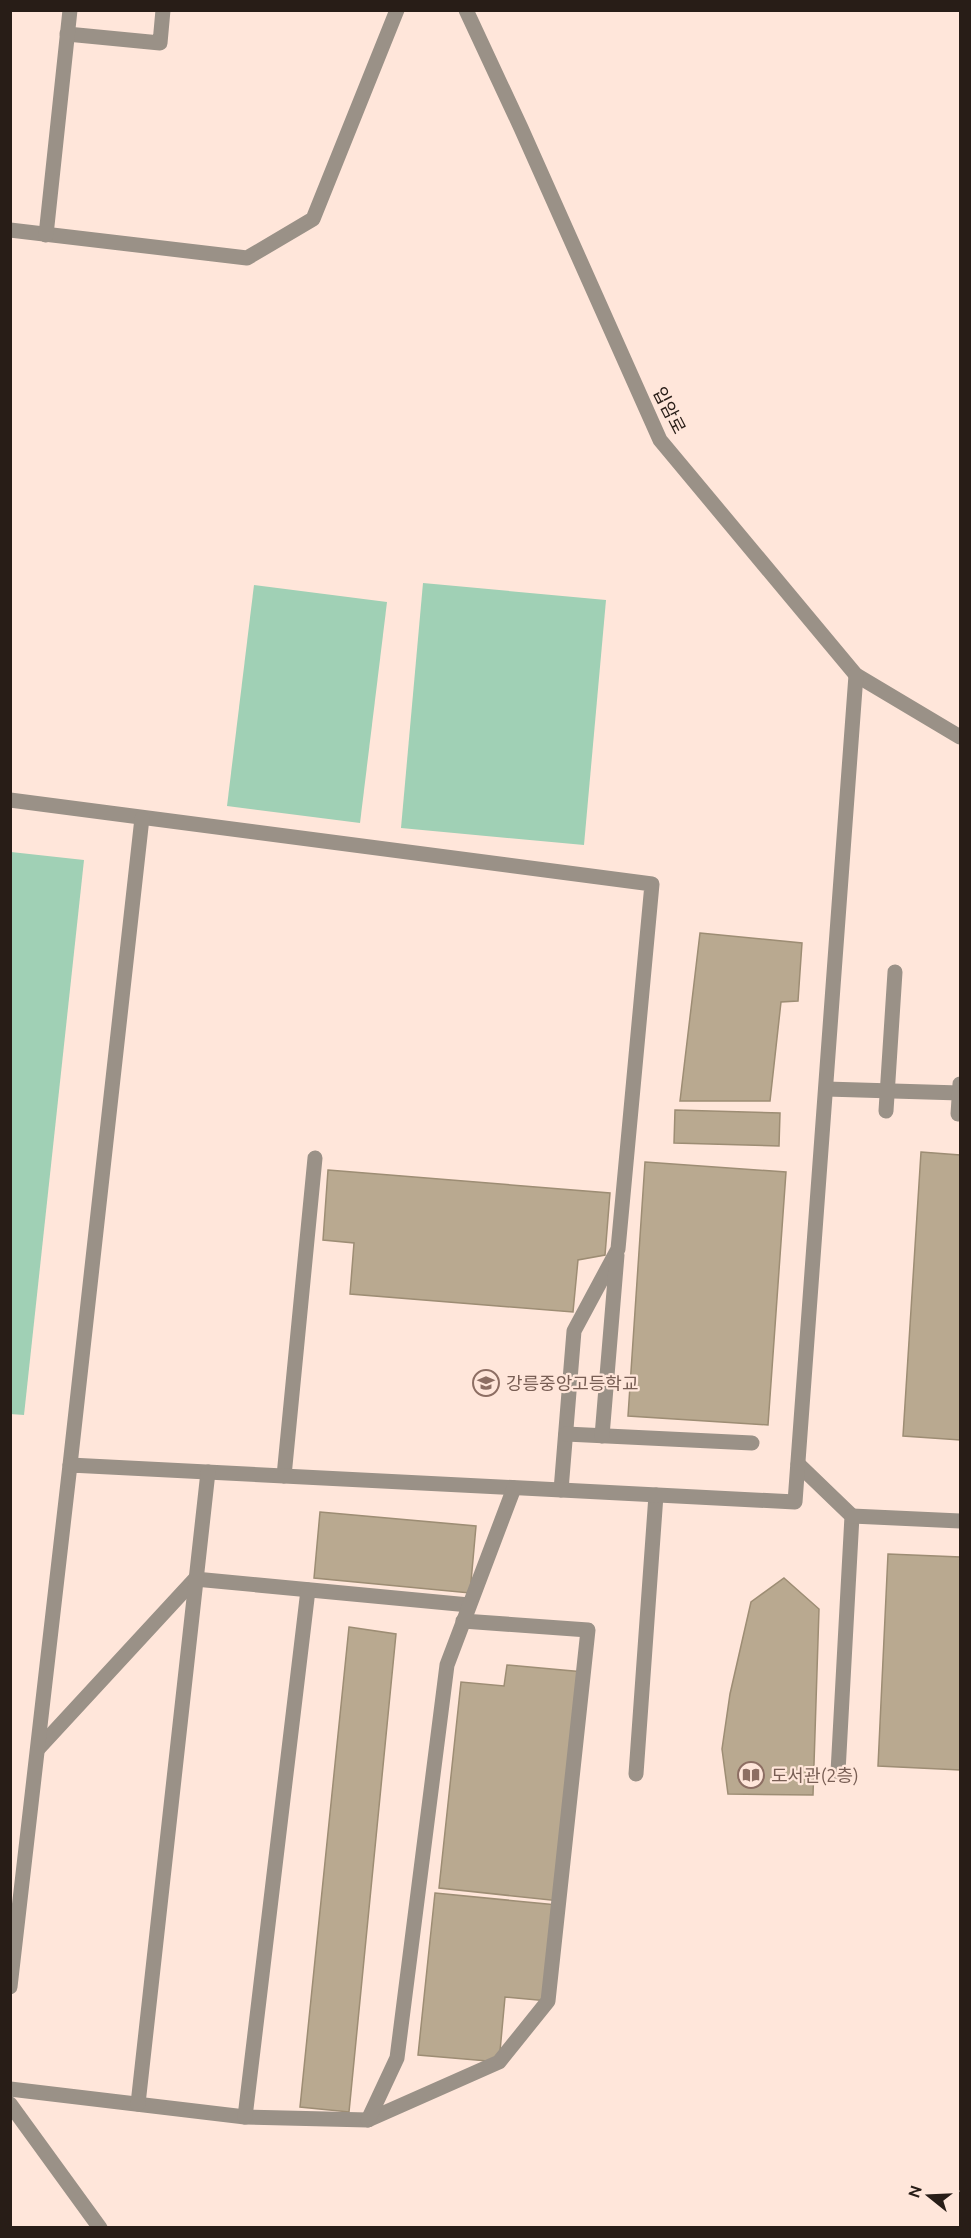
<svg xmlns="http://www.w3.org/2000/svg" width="971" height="2238" font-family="Ubuntu,'Noto Sans KR',sans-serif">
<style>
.green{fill:#a0d0b5}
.building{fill:#b9a990;stroke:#9d8d74;stroke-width:1.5}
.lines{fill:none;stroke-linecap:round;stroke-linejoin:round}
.minor{stroke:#9a9187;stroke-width:15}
.labels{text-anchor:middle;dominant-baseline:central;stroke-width:4.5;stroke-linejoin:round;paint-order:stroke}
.street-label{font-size:18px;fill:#281d17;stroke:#ffe6da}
.education-label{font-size:18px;fill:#785e54;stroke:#ffe6da;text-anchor:start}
</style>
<rect width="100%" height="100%" fill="#ffe6da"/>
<g class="green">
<path d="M423,583L606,600L584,845L401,828Z"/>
<path d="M254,585L387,602L360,823L227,806Z"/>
<path d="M11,852L84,860L24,1415L10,1414Z"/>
</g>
<g class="building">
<path d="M700,933L802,943L798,1001L781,1002L770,1101H680Z"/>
<path d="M675,1110L780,1113L779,1146L674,1143Z"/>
<path d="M921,1152L960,1155V1440L903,1436Z"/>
<path d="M645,1162L786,1172L768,1425L628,1416Z"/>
<path d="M328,1170L610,1193L605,1255L578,1260L573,1312L350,1294L354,1243L323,1240Z"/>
<path d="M320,1512L476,1526L470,1593L314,1578Z"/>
<path d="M888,1554L960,1557V1770L878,1766Z"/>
<path d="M784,1578L819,1609L813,1795L728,1794L722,1749L730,1694L751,1602Z"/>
<path d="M349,1627L396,1634L349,2112L300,2107Z"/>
<path d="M507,1665L584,1672L560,1901L439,1888L461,1682L504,1686Z"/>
<path d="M435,1893L557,1905L548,2001L505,1997L499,2062L418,2055Z"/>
</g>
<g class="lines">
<g class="minor">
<path d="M466,10L521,128L660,440L856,675L960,737"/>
<path d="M67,34L160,43L163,10"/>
<path d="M10,230L247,258L313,219L397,10"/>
<path d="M46,235L70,10"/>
<path d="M10,800L652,884L618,1249L574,1331L561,1490"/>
<path d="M826,1089L960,1093"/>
<path d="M886,1111L895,972"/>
<path d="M958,1114L960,1084"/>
<path d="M566,1434L752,1443"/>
<path d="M602,1436L617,1255"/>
<path d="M798,1464L852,1516L838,1772"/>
<path d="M70,1465L142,818"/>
<path d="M284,1476L315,1158"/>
<path d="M852,1516L960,1521"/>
<path d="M38,1749L195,1579L469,1605"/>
<path d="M636,1774L656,1495"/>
<path d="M10,1987L70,1465L795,1502L856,675"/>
<path d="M10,2089L245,2117L368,2120L499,2062L548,2001L588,1630L463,1621"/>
<path d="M10,2104L100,2228"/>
<path d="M138,2104L208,1472"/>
<path d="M245,2117L308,1590"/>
<path d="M368,2120L397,2058L447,1665L514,1488"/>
</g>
</g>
<defs>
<symbol id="school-ring" viewBox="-11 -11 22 22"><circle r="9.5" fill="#ffe6da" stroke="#8d6e63" stroke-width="1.5"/><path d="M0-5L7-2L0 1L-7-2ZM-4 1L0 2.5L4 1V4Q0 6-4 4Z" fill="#8d6e63"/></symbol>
<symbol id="library-ring" viewBox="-11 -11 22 22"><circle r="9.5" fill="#ffe6da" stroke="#8d6e63" stroke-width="1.5"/><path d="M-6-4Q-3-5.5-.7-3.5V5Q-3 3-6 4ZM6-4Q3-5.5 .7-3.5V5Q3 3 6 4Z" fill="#8d6e63"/></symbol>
</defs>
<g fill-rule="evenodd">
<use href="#school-ring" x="471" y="1368" width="30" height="30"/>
<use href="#library-ring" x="736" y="1760" width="30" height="30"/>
</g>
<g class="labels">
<g class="street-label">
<text transform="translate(670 410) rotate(63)">입암로</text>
</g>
<g class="education-label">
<text x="506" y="1383">강릉중앙고등학교</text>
<text x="771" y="1775">도서관(2층)</text>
</g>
</g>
<rect width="971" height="2238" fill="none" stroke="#281d17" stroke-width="24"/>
<g transform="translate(929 2196) rotate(288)" stroke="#ffe6da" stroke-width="4.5" paint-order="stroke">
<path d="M0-4.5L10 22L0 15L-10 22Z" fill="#281d17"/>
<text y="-9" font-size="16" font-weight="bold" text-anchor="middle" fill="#281d17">N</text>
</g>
</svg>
